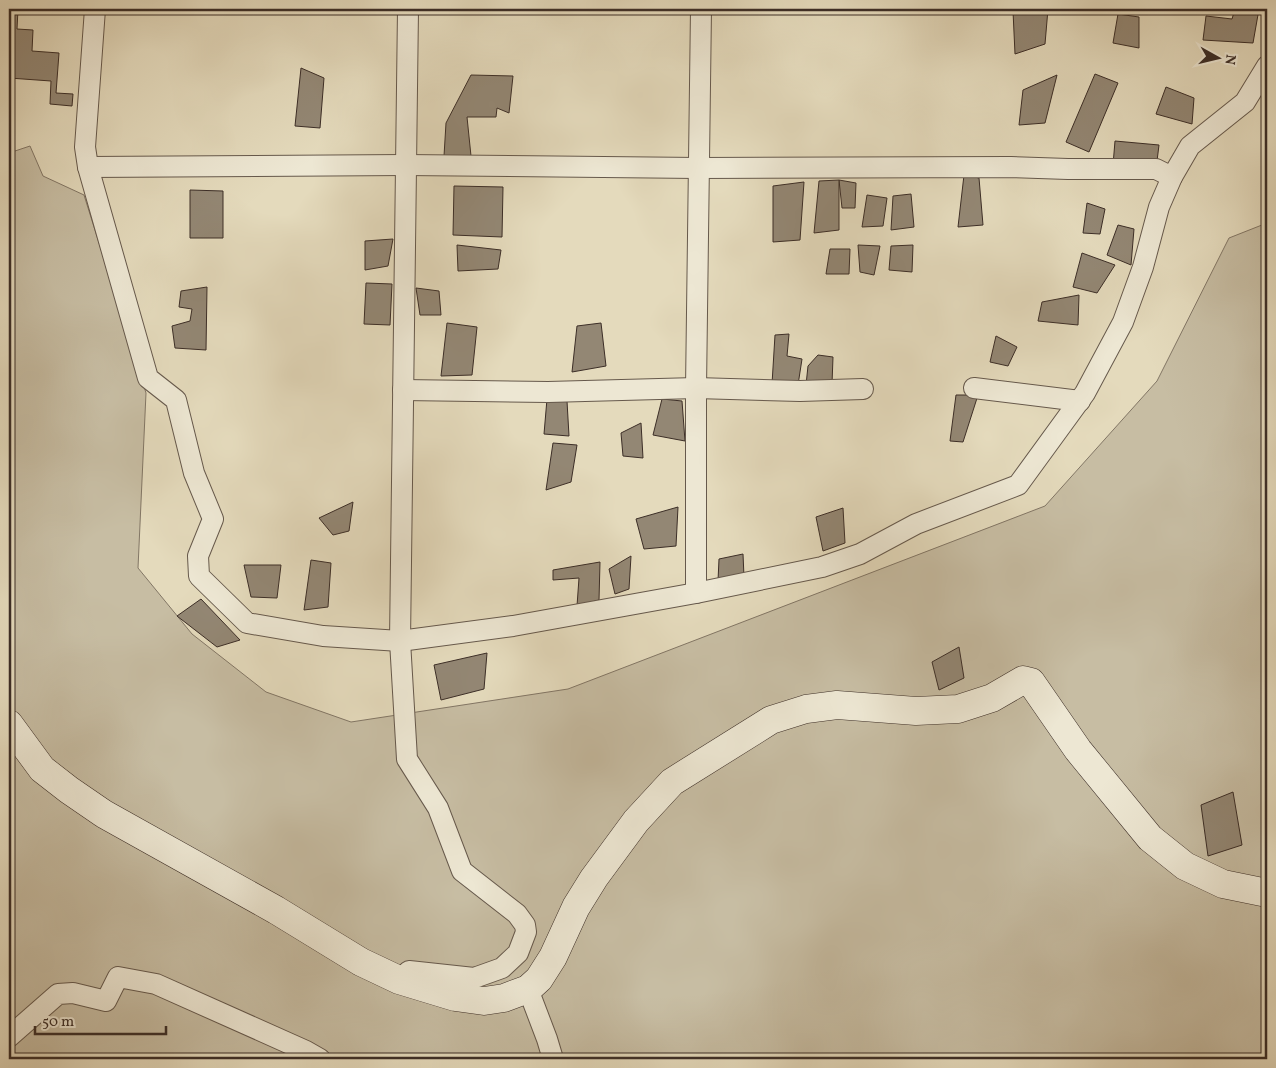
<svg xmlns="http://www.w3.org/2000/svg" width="1276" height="1068" font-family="Vollkorn,serif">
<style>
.green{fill:#c7bda3;stroke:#827665}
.building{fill:#938774;stroke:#3c2e27}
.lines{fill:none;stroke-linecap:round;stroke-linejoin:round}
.street-casing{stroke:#66594c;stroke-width:22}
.secondary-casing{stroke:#3c2e27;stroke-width:29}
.street{stroke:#ede7d3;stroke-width:20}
.secondary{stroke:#ede7d3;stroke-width:28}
</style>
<rect width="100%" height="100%" fill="#e4dabc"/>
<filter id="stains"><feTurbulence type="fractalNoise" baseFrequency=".004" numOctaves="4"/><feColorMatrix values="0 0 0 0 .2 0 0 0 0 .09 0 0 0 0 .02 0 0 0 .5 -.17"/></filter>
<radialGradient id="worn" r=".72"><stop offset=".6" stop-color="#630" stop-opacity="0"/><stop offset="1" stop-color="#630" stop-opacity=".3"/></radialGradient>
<path class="green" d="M30,146L43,176L84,195L146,393L138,568L192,634L266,692L351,722L568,689L1045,506L1157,381L1229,238L1267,223V1059H9V153Z"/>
<g class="building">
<path d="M9,9H18L17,29L33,30L32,51L59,53L56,93L73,94L72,106L50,104L51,81L9,78Z"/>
<path d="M1021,9H1048L1045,44L1015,54L1013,11L1021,12Z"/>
<path d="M1235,9H1259L1253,43L1203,40L1206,16L1232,19Z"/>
<path d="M1118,14L1139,17V48L1113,43Z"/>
<path d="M301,68L324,78L320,128L295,126Z"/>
<path d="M1095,74L1118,83L1089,152L1066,142Z"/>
<path d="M471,75L513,76L509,113L497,108L496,117H467L471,156H444L446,123Z"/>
<path d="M1057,75L1045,123L1019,125L1023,90Z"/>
<path d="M1166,87L1194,98L1192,124L1156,114Z"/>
<path d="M1115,141L1159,145L1156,169L1113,165Z"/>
<path d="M964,175L979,178L983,225L958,227Z"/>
<path d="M839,180L856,183L855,208H842Z"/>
<path d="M839,180V230L814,233L819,181Z"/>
<path d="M804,182L800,240L773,242V186Z"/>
<path d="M454,186L503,187L502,237L453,235Z"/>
<path d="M190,190L223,191V238H190Z"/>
<path d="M911,194L914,227L891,230L893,196Z"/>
<path d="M867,195L887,198L883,226L862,227Z"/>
<path d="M1087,203L1105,209L1100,234L1083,233Z"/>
<path d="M1118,225L1134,229L1131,265L1107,255Z"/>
<path d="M393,239L388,266L365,270V241Z"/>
<path d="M457,245L501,250L498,269L458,271Z"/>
<path d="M858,245L880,246L874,275L860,272Z"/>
<path d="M913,245L912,272L889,270L891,246Z"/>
<path d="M830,249H850L849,274H826Z"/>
<path d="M1082,253L1115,265L1097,293L1073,287Z"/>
<path d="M366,283L392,284L390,325L364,324Z"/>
<path d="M207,287L206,350L175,348L172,326L190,321L192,309L179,307L181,291Z"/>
<path d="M416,288L439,291L441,315H420Z"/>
<path d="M1079,295L1078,325L1038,321L1042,302Z"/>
<path d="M447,323L477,327L472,375L441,376Z"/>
<path d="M601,323L606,366L572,372L577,326Z"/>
<path d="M789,334L787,356L802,359L798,385L772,384L775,335Z"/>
<path d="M996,336L1017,347L1008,366L990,362Z"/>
<path d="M818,355L833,357L832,384L806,385L808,366Z"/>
<path d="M956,395H978L963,442L950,441Z"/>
<path d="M547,399L567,401L569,436L544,434Z"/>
<path d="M662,399L682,401L685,441L653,435Z"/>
<path d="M641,423L643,458L623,456L621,433Z"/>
<path d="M553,443L577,445L571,482L546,490Z"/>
<path d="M353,502L349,531L333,535L319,518Z"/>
<path d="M678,507L676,546L644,549L636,519Z"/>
<path d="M843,508L845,543L823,551L816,517Z"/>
<path d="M743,554L744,577L718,581L719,559Z"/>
<path d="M631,556L629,589L615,594L609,569Z"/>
<path d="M311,560L331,563L328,607L304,610Z"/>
<path d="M600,562L599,600L577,606L579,578L553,580V570Z"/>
<path d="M244,565H281L277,598L251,597Z"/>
<path d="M201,599L240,640L217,647L177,616Z"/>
<path d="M959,647L964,678L939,690L932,662Z"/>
<path d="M487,653L484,689L441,700L434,665Z"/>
<path d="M1233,792L1242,845L1208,856L1201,805Z"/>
</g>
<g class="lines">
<defs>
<g id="street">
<path d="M95,9L85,147L88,167L148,378L176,400L194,473L213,519L198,556L199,576L247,623L323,636L400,641L513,626L696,593L822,567L860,554L916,524L1018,485L1085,393L1123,322L1143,267L1159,207L1172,177L1190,146L1245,102L1267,66"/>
<path d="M88,167L405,165L698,168L1011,167L1068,169H1156L1172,177"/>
<path d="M974,388L1080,401"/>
<path d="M403,390L548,392L696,388L800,391L863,389"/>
<path d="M696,593V388L701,9"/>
<path d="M399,980L409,971L474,978L502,968L518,953L526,932L525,925L517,914L462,871L438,808L407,759L400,641L408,9"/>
<path d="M528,989L547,1039L553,1059"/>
<path d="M9,1037L58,994L73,993L106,1001L118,977L156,984L306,1051L320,1059"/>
</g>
<path id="secondary" d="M9,724L42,769L69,790L104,814L276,910L361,962L399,980L455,997L484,1001L504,998L528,989L539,979L553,957L576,907L594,878L636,821L672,782L771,720L806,709L837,705L916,711L958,709L992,698L1023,680L1031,682L1078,750L1150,838L1185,866L1223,884L1267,893"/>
</defs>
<use href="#street" class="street-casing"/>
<use href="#secondary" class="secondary-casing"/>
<use href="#street" class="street"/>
<use href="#secondary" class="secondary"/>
</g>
<rect width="1276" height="1068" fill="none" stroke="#e4dabc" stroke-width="30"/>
<rect x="10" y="10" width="1256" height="1048" fill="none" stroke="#3c2e27" stroke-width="2.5"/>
<rect x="15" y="15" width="1246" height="1038" fill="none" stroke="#3c2e27"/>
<g transform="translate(1218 58) rotate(98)" stroke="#ede7d3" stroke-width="4" paint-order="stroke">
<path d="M0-4L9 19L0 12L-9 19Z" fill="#3c2e27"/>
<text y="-8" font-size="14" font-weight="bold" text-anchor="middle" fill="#3c2e27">N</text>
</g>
<path d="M35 1026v8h131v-8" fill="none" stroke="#3c2e27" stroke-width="2.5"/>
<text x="42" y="1026" font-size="15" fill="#3c2e27" stroke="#ede7d3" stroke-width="4" paint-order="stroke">50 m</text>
<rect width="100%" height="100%" filter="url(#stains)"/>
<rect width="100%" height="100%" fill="url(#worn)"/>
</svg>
